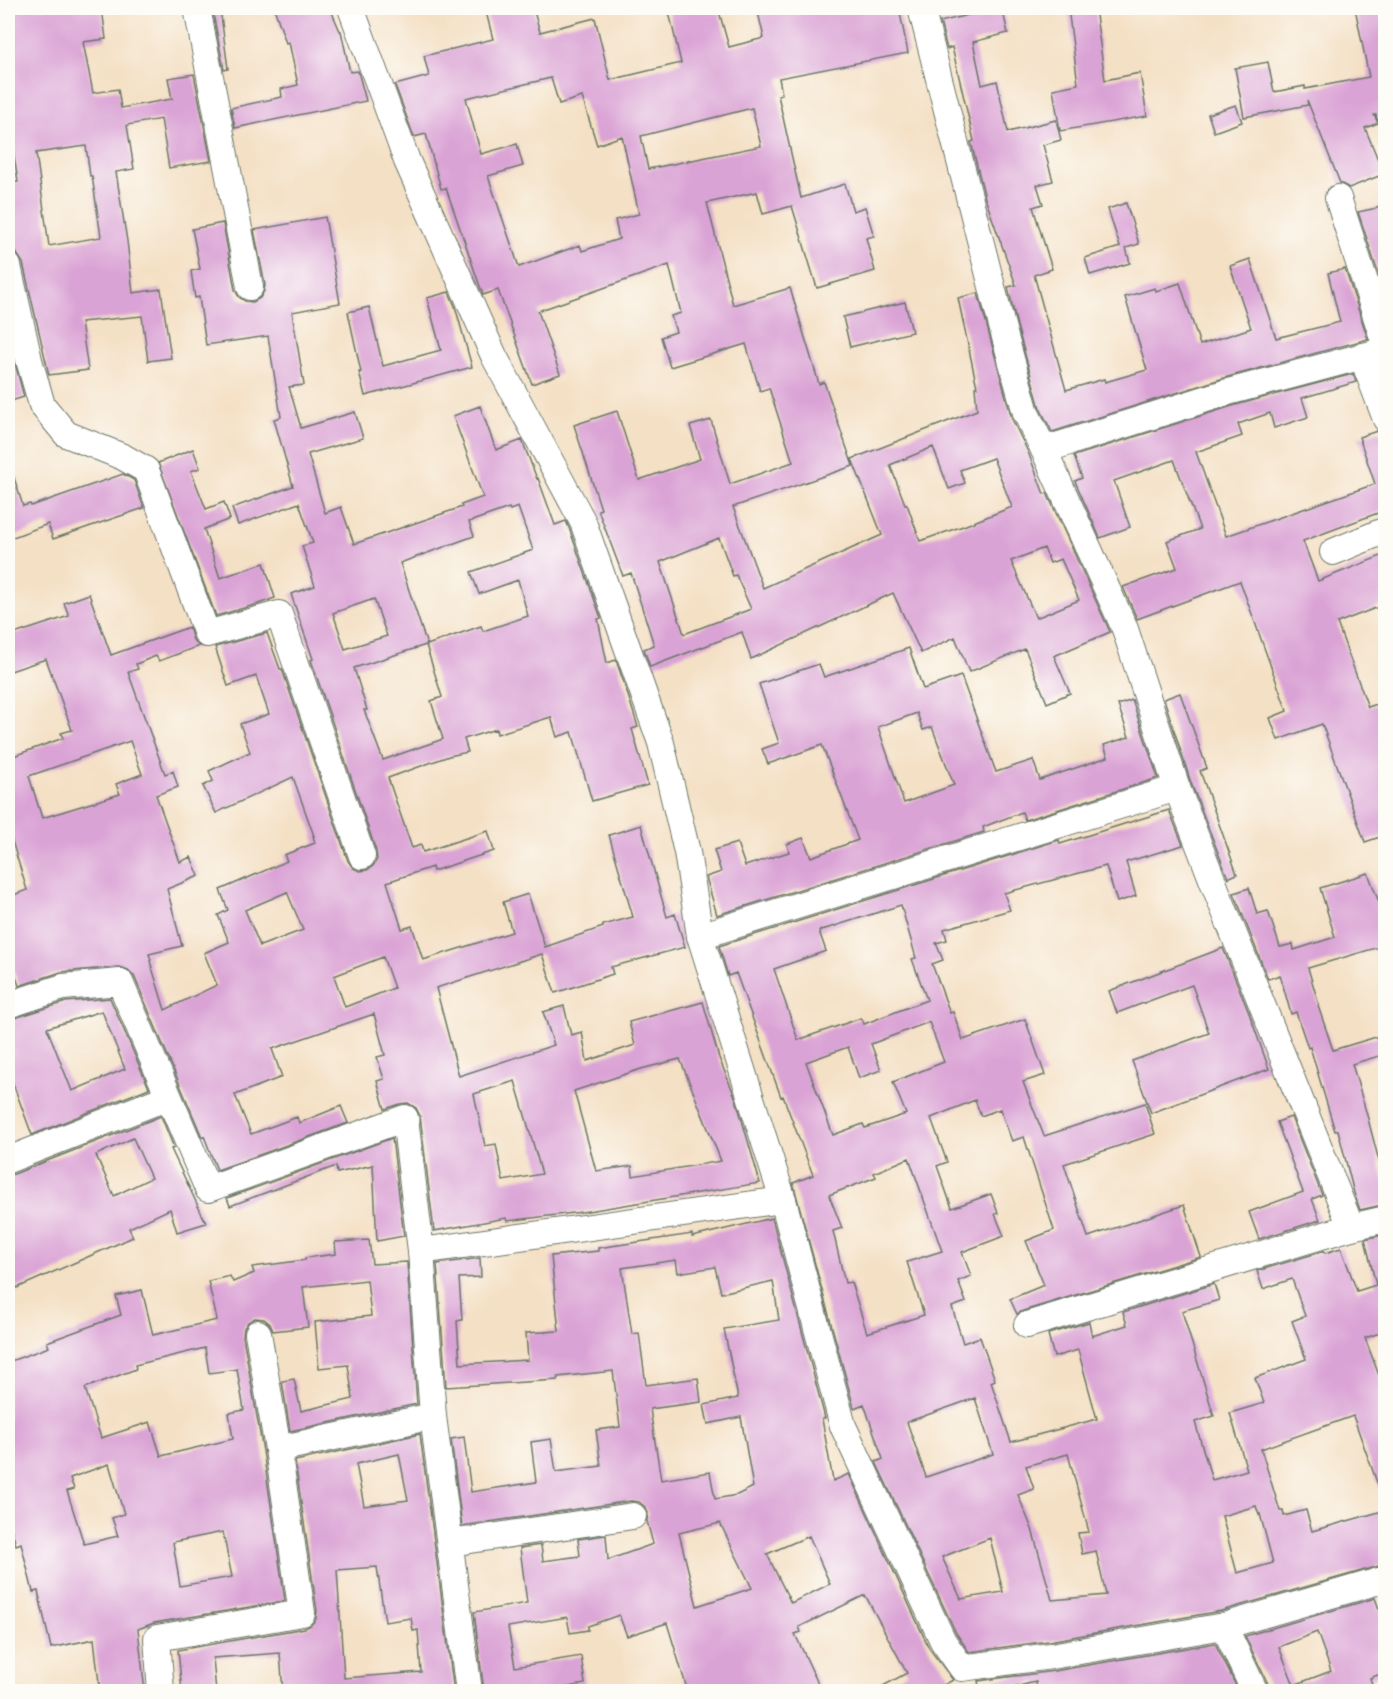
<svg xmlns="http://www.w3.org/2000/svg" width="1393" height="1699" font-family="Pangolin,sans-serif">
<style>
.building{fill:#daa3d5;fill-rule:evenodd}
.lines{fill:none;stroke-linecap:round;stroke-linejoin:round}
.minor-casing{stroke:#6a7667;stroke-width:28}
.minor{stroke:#fff;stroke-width:26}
</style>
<rect width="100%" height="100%" fill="#fdfcf7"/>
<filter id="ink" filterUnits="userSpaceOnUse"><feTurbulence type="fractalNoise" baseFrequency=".0167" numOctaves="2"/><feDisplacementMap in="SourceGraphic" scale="12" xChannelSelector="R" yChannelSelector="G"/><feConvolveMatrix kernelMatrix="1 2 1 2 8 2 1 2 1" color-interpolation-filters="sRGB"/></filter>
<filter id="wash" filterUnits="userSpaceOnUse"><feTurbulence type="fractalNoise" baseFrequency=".008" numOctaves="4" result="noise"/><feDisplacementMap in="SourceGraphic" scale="24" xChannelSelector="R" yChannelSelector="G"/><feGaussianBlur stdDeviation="1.35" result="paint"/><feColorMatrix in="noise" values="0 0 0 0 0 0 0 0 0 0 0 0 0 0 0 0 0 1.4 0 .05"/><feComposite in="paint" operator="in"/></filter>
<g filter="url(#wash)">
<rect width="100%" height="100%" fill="#f4e0c5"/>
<g id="blocks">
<g class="building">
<path d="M8,8H102L106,39L83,42L93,93L118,89L121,108L172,99L168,78L194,74L211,161L169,168L161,119L127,125L134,169L116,172L127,241L133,293L161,289L171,358L148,361L142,316L81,322L88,370L49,375L23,263L17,254L14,247L8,199V183L18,182L9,122L8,123ZM86,146L90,176H92L101,237L49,246L36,153Z"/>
<path d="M212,8H220L228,69L224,70Z"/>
<path d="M274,8H330L340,31H341L350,72L358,71L366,101L235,128L231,108L282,97L281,89L298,85L289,42L286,43Z"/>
<path d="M485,8H533L540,32L595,18L610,80L681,63L668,8H718L729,47L764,38L757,8H899L908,53L779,78L782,94L778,95L801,198L845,184L853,211L865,207L874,236L866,238L875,271L817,288L792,206L763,214L757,192L707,203L733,305L790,288L819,384L824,382L853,466L733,507L763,588L882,535L852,459L977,410L975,387H977L958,298L978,293L1012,419L1028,452L1044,494L1047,493L1110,632L1054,656L1070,693L1047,703L1025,649L969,672L955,637L921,653L893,593L751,659L742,632L650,667L644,649L654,645L631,573L623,576L598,510L601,509L574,425L617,411L639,480L700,459L690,426L711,420L730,484L793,462L769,388L760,391L746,344L670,367L661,337L676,332L671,316L681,313L669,265L538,311L560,374L532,384L498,290L483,295L446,188L441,189L426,134L414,137L395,85L429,76L424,56L493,39ZM551,78L559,104L582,97L597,145L622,136L639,214L615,220L619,239L582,251L580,245L519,267L488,176L523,166L517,144L481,154L466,98ZM752,108L761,146L648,169L641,136ZM933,447L949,489L965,483L960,470L993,458L1012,507L966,525L920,541L907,504H905L890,465ZM719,538L733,576L736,575L751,609L684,634L660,562ZM1044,548L1050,563L1061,559L1079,600L1036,618L1011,561Z"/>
<path d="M996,8H1002L1008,33L973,42L982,85L997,81L1008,132L1056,120L1061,140L1043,145L1053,181L1037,185L1043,204L1033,207L1052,269L1034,275L1066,390L1104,379L1105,382L1147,370L1125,297L1155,288L1156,291L1180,283L1200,345L1251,328L1230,266L1250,259L1276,338L1340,322L1328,273L1345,269L1368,339L1224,378L1052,432L1040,408L1017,326L1008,287L1016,285L985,198L971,142L974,141L952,47L947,49L940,22Z"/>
<path d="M1068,8H1095L1105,80L1140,73L1147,116L1060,131L1053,89L1078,84Z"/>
<path d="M1355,8H1380L1386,34V119L1377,120L1376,115H1374L1378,123L1365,128L1384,174L1349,188L1340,183L1307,100L1308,105L1244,117L1235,68L1268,62L1274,92L1305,86V89L1369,77Z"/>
<path d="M1236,105L1242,122L1214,132L1208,114Z"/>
<path d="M1126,203L1139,244L1126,248L1130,263L1090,275L1085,258L1120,247L1108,209Z"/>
<path d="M1386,206V297L1358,212Z"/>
<path d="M325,217L340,303L292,312L304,385L289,387L301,428L355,412L363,438L308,454L325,513L341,507L354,544L462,507L461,505L483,497L453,416L480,406L496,450L522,440L537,479L538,478L555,525L566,521L569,528L601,618L598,619L607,663L616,660L627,692L638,727L632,729L648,785L592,801L572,732L557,737L551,717L497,734L496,729L464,739L468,752L449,756L388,778L412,848L421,845L423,852L488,831L494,851L433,871L432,867L387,882L402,929L412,926L423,960L512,932L503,902L528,894L545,947L603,927V925L633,917L609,835L641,825L667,917L675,914L685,947L611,967L613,974L555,993L542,954L436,988L459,1076L554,1045L543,1012L564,1006L571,1035L582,1032L587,1061L635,1045L629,1022L703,1002L719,1058L736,1099L760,1183L582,1212L507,1221L506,1218L434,1231L420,1116L416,1108L408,1103L400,1104L385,1109L377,1081L384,1079L377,1057L385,1055L374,1014L272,1049L282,1077L235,1095L251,1134L297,1117L299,1123L341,1106L348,1123L217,1170L204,1136L202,1137L134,976L128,970L119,967L61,972L19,986L8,953V897L27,890L8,828V758L63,738L61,733L72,730L46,659L8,672V636L69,616L64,603L89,594L111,655L189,627L193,640L199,646L159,661L156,656L136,664L138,669L128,672L165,774L173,771L178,787L156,795L180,862L191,857L199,876L167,889L182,946L149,954L151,960L150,961L165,1010L217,985L204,953L229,942L218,915L228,910L220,890L287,861L284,855L315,843L313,836H314L293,777L216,813L203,786L213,781L209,771L250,752L240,724L269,714L256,676L228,686L215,647L267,633L280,669H282L348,861L353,868L360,871L367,870L373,866L377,859L376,851L311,660L313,659L291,594L315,586L302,546L313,543L300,506L299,503L238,525L232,508L293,486L274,419L281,417L268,336L206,345L199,297L195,298L191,271L200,269L192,229L223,223L235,290L239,297L245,301L253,302L260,298L264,291L265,285L254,230ZM518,507L533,550L471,572L479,594L518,580L528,616L483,631L481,626L427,645L400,563L474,536L469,522L509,508L510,510ZM374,599L387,636L345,649L333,613ZM426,645L442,697L431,701L443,739L383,760L364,710H367L354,668ZM130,741L142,774L116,784L120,794L42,818L29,776ZM287,892L303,930L260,946L245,910ZM383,957L394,988L345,1007L334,976ZM680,1059L721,1161L633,1176L632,1166L596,1171L574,1091L641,1069ZM515,1081L542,1174L503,1181L496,1144L485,1146L474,1094Z"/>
<path d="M449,292L455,306L472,367L365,396L359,372H361L348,312L369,307L383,366L441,350L427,298Z"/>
<path d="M905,302L912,332L850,347L843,317Z"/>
<path d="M8,337L24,397L8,402Z"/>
<path d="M1353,374L1356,382L1302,398L1308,417L1274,428L1270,413L1238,424L1242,436L1196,452L1226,536L1375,484L1359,437L1377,431L1386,434V510L1303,541L1318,581L1386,554V604L1337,623L1368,707L1386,701V835L1365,842L1322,724L1278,740L1270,718L1287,711L1240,581L1137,619L1123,587L1177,568L1167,541L1200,529L1174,460L1114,481L1130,527L1100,538L1075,481L1082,478L1074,456L1232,406Z"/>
<path d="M193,449L200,468L191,471L206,509L224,502L230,519L204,529L220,578L264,563L275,598L258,604L216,616L158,463Z"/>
<path d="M8,468H11L23,506L30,504L31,506L123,474L134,480L144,508L53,539L48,524L8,539Z"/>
<path d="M909,648L923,689L961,676L996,772L1033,760L1040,780L1108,757L1104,745L1129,737L1118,705L1132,700L1158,778L1025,820L1022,812L983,827L984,832L717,915L706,877L721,872L714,850L737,843L745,866L789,852L787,844L803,838L811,857L858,840L822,745L768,764L762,749L779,743L759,684L819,664L824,677ZM917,713L923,730L932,727L954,785L904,803L878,727Z"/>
<path d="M1180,693L1207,768L1200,771L1237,874L1228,878L1191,783L1164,699Z"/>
<path d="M1169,810L1183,845L1126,862L1136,896L1117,902L1106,866L1004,893L1010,910L944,929L947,940L936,943L943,960L932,964L950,1013L953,1012L963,1040L1025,1019L1045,1075L1023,1082L1044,1136L1145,1103L1155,1134L1064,1164L1088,1237L1184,1205L1201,1257L1023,1311L1017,1314L1010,1299L1044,1285L1026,1241L1054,1230L1024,1137L1012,1141L1000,1109L981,1116L975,1100L931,1118L947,1162L937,1166L952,1208L991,1194L998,1213L995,1214L1004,1236L962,1252L971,1276L958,1281L966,1302L952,1307L963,1343L980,1337L995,1380L991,1382L1011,1442L1097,1419L1078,1350L1054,1357L1048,1334L1089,1322L1092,1336L1127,1325L1123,1312L1214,1284L1219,1300L1182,1311L1214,1416L1195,1422L1212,1480L1247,1470L1230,1413L1264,1403L1255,1378L1306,1359L1292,1321L1305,1316L1292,1279L1263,1289L1257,1271L1324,1251L1325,1253L1341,1248L1357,1291L1376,1285L1365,1239L1386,1234V1331L1365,1338L1386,1394V1498L1383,1499L1353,1416L1261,1449L1280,1511H1283L1284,1516L1306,1510L1312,1531L1386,1510V1564L1221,1611L1049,1641L969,1652L956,1633L876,1462L883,1459L864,1404L854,1408L793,1183L813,1175L783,1096L781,1097L736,973L728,976L719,946L1059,840L1060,844ZM901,905L916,958L912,959L927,1000L864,1024L861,1018L798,1040L774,969L826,951L819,931ZM929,1022L944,1062L893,1082L906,1114L865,1128L863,1124L833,1135L806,1062L848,1047L859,1078L881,1070L871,1044ZM909,1158L942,1251L907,1262L924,1315L867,1333L851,1282L845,1283L833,1231L842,1228L829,1195L876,1177L874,1173ZM975,1398L993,1454L926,1477L907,1422ZM1068,1454L1089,1532L1078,1533L1082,1554L1096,1551L1106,1595L1052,1600L1032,1529L1018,1495L1034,1489L1026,1466ZM1256,1506L1259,1515L1260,1514L1273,1563L1237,1573L1222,1516ZM990,1538L1003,1592L961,1599L942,1557Z"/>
<path d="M1368,873L1386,921V945L1308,968L1319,1005L1318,1006L1333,1050L1386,1034V1054L1352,1064L1367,1115L1386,1188V1204L1360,1210L1354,1193L1338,1130L1335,1131L1310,1047L1308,1048L1296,1012L1291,1014L1280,975L1268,979L1234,893L1249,888L1257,914L1268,911L1280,947L1293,944L1294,950L1335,937L1320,888Z"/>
<path d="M1223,948L1249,1013L1269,1069L1151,1113L1132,1061L1209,1033L1192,985L1117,1013L1109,991Z"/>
<path d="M110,998L149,1088L32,1135L8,1070V1020L66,1002ZM102,1011L125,1069L72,1091L47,1028Z"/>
<path d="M161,1116L174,1148L171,1149L206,1223L177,1232L170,1209L129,1228L133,1237L17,1288L14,1281L8,1284V1175L14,1174ZM133,1138L151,1178L114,1196L96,1155Z"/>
<path d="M1291,1117L1322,1195L1312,1199L1320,1220L1259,1239L1249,1212L1303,1192L1277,1122Z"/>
<path d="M392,1138L404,1236L377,1241L373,1165L337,1173L336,1166L230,1206L227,1198Z"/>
<path d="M772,1218L825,1418L822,1419L833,1481L849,1474L929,1648L953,1680L931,1692H872L907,1673L865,1595L799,1627L801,1632L795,1634L822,1692H688L667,1623L627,1636L619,1615L588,1626V1630L570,1633L567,1617L508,1627L515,1667L581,1656L585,1684L542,1692H484L474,1612L527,1603L520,1548L541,1545L543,1561L580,1556L578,1539L606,1535L608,1560L653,1544L647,1521L648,1513L645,1507L639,1502L631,1501L462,1526L451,1439L464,1437L471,1492L536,1482L531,1442L551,1439L556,1472L601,1466L596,1430L620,1427L613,1371L558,1377V1380L446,1387L437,1264L480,1258L481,1277L459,1278L462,1320L457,1321L460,1364L528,1360L526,1333L559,1331L551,1256L598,1251V1248L692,1234V1237ZM676,1260L678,1273L715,1267L721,1293L773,1281L779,1320L724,1329L738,1398L704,1405L708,1424L741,1417L753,1487L737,1495L715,1499L710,1472L661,1480L650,1409L701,1402L698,1378L646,1385L639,1333L632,1334L622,1268ZM720,1523L752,1588L697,1606L679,1533ZM809,1536L830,1584L791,1603L767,1554Z"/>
<path d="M369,1240L372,1264L407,1262L417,1404L290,1431L282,1381L294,1379L301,1411L353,1399L348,1365L319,1368L315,1322L371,1316L367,1280L303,1287L308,1327L273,1331L270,1324L264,1319L255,1318L248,1322L244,1328L243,1336L263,1451L285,1601L154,1623L138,1629L145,1692H100L94,1639L51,1648L38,1591L33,1592L21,1543L16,1545L8,1519V1362L49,1347L47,1342L121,1315L116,1296L142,1290L153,1335L217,1320L208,1281L230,1276L233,1282L254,1273L252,1267L305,1260V1258L336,1254L335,1242ZM205,1348L209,1373L237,1369L244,1410L229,1413L233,1439L161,1456L150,1422L101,1438L85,1388L136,1369L135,1365ZM109,1464L124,1514L112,1518L118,1536L84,1544L67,1491L74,1489L70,1478ZM223,1532L232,1577L180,1586L173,1542Z"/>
<path d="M420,1434L454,1692H283L280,1653L213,1658L216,1692H182L178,1650L305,1628L311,1625L316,1619L317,1611L295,1461ZM399,1454L408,1500L364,1506L356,1464ZM377,1567L385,1622L411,1618L413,1631L418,1630L421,1672L344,1678L337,1570Z"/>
<path d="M1375,1598L1379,1609L1386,1607V1672L1370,1678L1373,1687L1362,1692H1270L1269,1686L1245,1636ZM1317,1632L1331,1671L1294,1685L1279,1647Z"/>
<path d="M1215,1643L1238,1690L1234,1692H1104L1103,1687L1078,1692H1037L1036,1682L992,1692H980L978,1681L1054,1671Z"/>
</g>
</g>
</g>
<g filter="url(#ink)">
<use href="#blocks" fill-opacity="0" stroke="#6a7667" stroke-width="1.5"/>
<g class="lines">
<defs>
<g id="minor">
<path d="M197,8L250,287"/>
<path d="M351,8L407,161L494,356L583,522L661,743L687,852L700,936L783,1200L843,1426L943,1641L962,1668L1051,1656L1224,1626L1255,1692"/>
<path d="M921,8L1003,330L1026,413L1044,450L1125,629L1177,788L1217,892L1351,1227"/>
<path d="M1338,198L1386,347"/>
<path d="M8,266L29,360L42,405L66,434L123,457L146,470L207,634L279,614L362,856"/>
<path d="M1362,356L1386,419"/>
<path d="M1044,450L1228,392L1386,350"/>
<path d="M1333,552L1386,530"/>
<path d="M700,936L1177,788"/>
<path d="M8,1005L63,987L120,982L208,1189L405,1118L421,1251L783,1200"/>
<path d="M8,1160L168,1097"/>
<path d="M1027,1325L1351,1227L1386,1219"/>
<path d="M258,1333L278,1449L433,1416L421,1251"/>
<path d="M433,1416L469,1692"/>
<path d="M450,1543L633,1516"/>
<path d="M1224,1626L1386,1579"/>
<path d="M161,1692L157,1638L302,1613L278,1449"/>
</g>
</defs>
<use href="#minor" class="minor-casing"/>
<use href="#minor" class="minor"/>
</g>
</g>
<rect width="1393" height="1699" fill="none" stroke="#fdfcf7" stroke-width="30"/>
</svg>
